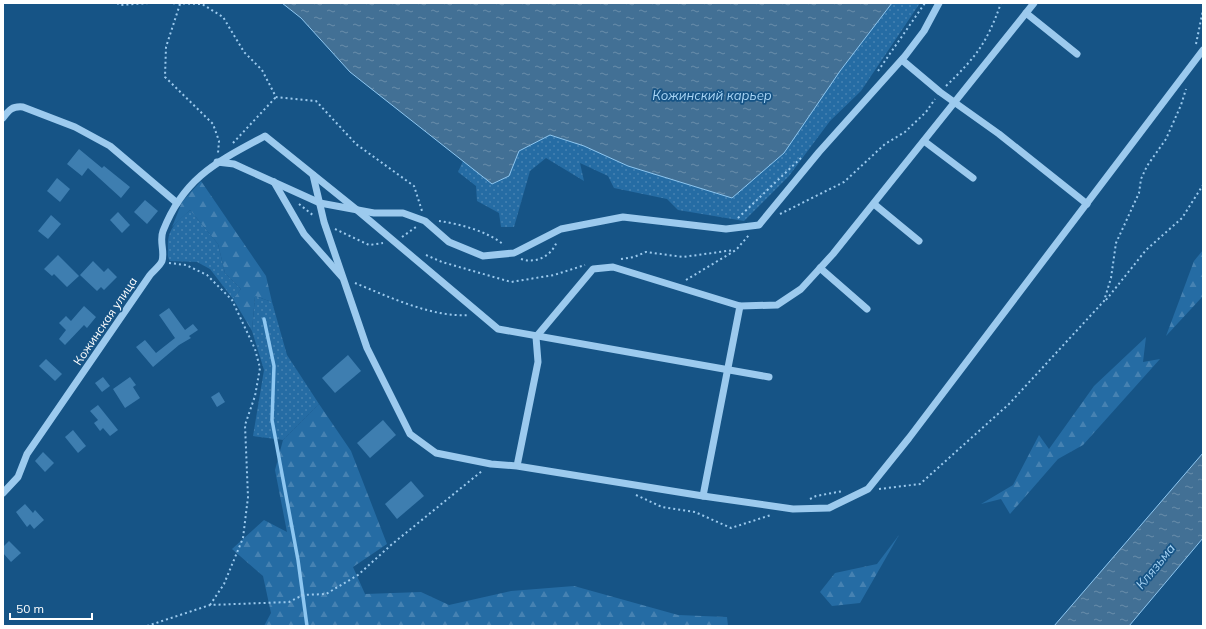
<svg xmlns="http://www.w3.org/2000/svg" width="1206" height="629" font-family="Mulish,sans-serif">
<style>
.grass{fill:url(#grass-dots)}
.forest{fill:url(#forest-firs)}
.water{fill:url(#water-ripples);stroke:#8ec7f1}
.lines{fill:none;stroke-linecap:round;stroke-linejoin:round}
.stream{stroke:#8ec7f1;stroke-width:3.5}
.building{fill:#3e7eb0}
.path{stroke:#9ccaee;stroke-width:2;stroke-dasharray:2 3;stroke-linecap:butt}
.minor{stroke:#9ccaee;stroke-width:7}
.labels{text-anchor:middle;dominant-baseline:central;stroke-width:3.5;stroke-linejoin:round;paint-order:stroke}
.street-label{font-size:12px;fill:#fff;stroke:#165486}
.water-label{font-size:13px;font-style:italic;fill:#a7d4f5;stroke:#165486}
</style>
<defs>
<pattern id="grass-dots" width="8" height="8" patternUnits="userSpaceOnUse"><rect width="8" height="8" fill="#256ca4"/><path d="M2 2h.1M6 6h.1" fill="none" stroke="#4682b2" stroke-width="1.8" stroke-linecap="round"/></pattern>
<pattern id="forest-firs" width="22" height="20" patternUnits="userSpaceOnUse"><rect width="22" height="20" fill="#256ca4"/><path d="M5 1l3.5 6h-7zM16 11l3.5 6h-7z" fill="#4682b2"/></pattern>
<pattern id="water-ripples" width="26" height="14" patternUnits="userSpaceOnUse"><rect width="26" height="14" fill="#427095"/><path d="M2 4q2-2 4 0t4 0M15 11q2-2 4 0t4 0" fill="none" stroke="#688daa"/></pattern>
</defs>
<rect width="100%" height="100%" fill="#165486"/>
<g class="grass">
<path d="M892,3H920L861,91L830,121L789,176L744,221L678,210L667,199L614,188L608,176L580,163L584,181L546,158L530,171L514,227H501L499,213L477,201L476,186L458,172L463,161L493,184L509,176L519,151L550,135L584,146L628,166L732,198L840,71Z"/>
<path d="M190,210L218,244L225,273L241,289L233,299L210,269L197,262L170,261C167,257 168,253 168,249C167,228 176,223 190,210Z"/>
<path d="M255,296L272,302L287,355L319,404L283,440L253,436L264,370L252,331Z"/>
</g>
<g class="forest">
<path d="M201,181L266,276L272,302L255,296L252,331L233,299L241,289L225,273L218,244L190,210L172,227L182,202Z"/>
<path d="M1203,250V296L1166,336L1194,261Z"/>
<path d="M1146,337L1143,362L1160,359L1083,445L1058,459L1010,514L1001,499L981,504L1013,485L1039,435L1049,449L1094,386Z"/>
<path d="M319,404L351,451L387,544L353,567L365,594L421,592L449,605L511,591L574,586L678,615L727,617L728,626H264L271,613L263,576L232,549L264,520L287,532L275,470L283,440Z"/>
<path d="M899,535L860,603L832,606L820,592L835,573L877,564Z"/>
</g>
<g class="water">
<path d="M282,3H892L840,71L784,153L732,198L628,166L584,146L550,135L519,151L509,176L492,184L350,72L301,18Z"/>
<path d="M1203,453V538L1129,626H1054Z"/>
</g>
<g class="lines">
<path class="stream" d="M264,319L274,366L272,420L298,560L307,626"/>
</g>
<g class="building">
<path d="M79,149L102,168L104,166L130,187L121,198L88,168L82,176L67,164Z"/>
<path d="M57,178L70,189L60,202L47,191Z"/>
<path d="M145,200L158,211L147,224L134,212Z"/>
<path d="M118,212L130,225L122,233L110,220Z"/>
<path d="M51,215L61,224L48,239L38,231Z"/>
<path d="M58,255L79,276L67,287L54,274L52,276L44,269Z"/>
<path d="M93,261L104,272L108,268L117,277L104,290L101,287L97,291L80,275Z"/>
<path d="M84,306L96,317L87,328L84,325L65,345L59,339L66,330L59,323L66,316L71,321Z"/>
<path d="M169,308L185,330L193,324L198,330L189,336L191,338L179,345L153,367L136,347L145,340L156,353L175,338L159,315Z"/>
<path d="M348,355L361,371L335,393L322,378Z"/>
<path d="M46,359L62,374L55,381L39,366Z"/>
<path d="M103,377L110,386L102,392L95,383Z"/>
<path d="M130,377L136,385L133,387L140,398L125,408L113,389Z"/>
<path d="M219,392L225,402L217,407L211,397Z"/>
<path d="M98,405L118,430L110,436L103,428L100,431L94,423L98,420L90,411Z"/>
<path d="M383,420L396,435L370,458L357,443Z"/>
<path d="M73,430L86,446L78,453L65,437Z"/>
<path d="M43,452L54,463L45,472L35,461Z"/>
<path d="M411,481L424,496L397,519L385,504Z"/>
<path d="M25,504L33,513L35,510L44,520L34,529L30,524L27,527L16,512Z"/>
<path d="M9,541L21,553L11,562L3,553V547Z"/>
</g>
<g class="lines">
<g class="path">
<path d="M117,3L120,5L149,3"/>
<path d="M168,3L202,4L223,17L244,52L262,70L276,97L316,101L356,144L414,186L422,211"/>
<path d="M180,4L166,47L165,77L213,124L219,141L218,153"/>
<path d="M1196,44L1203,10"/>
<path d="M878,71L925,3"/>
<path d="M946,86C976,57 987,43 1001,3"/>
<path d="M233,143L276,97"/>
<path d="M299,204L314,216"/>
<path d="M780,214L844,182L885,144L905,132L926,112L935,99"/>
<path d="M738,218L801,158"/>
<path d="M439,221C460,224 487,231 504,245"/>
<path d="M335,229L369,245L383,243"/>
<path d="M402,237L416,227"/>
<path d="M426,255L442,262L511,282L554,275L585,265"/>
<path d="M521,259C536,264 552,256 557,241"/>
<path d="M621,259L634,257L646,252L683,257L734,250"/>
<path d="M169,263L186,265L207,275L232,300L255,349L260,368L255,396L245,425L248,497L243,538L224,584L210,605"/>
<path d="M686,280L736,250L749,235"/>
<path d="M355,283C387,296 433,318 469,315"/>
<path d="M1106,300L1146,250L1182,218L1203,185"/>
<path d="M879,489L920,484L1009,404L1104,301L1111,278L1116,243L1139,193L1141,179L1147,166L1166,139L1181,105L1186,89"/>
<path d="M636,495L662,507L695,512L731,528L771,515"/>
<path d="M810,499L816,496L843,491"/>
<path d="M147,626L210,605L289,602L303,595L326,594L358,575L391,545L482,471"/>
</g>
<g class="minor">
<path d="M1026,13L1077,54"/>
<path d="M902,60L940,92L999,134L1087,204"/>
<path d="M3,118C9,110 12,106 23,107L75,127L110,146L177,203"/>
<path d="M924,141L973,178"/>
<path d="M217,162L234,164L320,203L374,213H403L425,221L449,242L483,256L514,253L561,229L623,217L726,229L759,225L819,152L905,56L924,31L939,3"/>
<path d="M313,175L324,222L367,348L410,434L436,453L491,464L517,466L703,496L740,306L613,267L593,269L536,337L538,362L517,466"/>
<path d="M274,182L304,234L342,277"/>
<path d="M874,204L919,241"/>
<path d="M820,268L867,309"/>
<path d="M740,306L777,305L801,289L833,254L1034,3"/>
<path d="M3,493L18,477L27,454L150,275C153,271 160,266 162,261C165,251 159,241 163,231C184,177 217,162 265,136L357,210L498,329L769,377"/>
<path d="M703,496L793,509L829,508L868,489L909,438L1203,50"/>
</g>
</g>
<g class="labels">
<g class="street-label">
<text transform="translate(105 321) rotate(-56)">Кожинская улица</text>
</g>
<g class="water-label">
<text x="712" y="95">Кожинский карьер</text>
<text transform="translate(1155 566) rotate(-51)">Клязьма</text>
</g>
</g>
<rect width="1206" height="629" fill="none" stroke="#ffffff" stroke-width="8"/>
<path d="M10 613v6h82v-6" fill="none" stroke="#ffffff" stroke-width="2"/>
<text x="16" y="613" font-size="12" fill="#ffffff" stroke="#165486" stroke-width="3" paint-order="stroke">50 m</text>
</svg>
